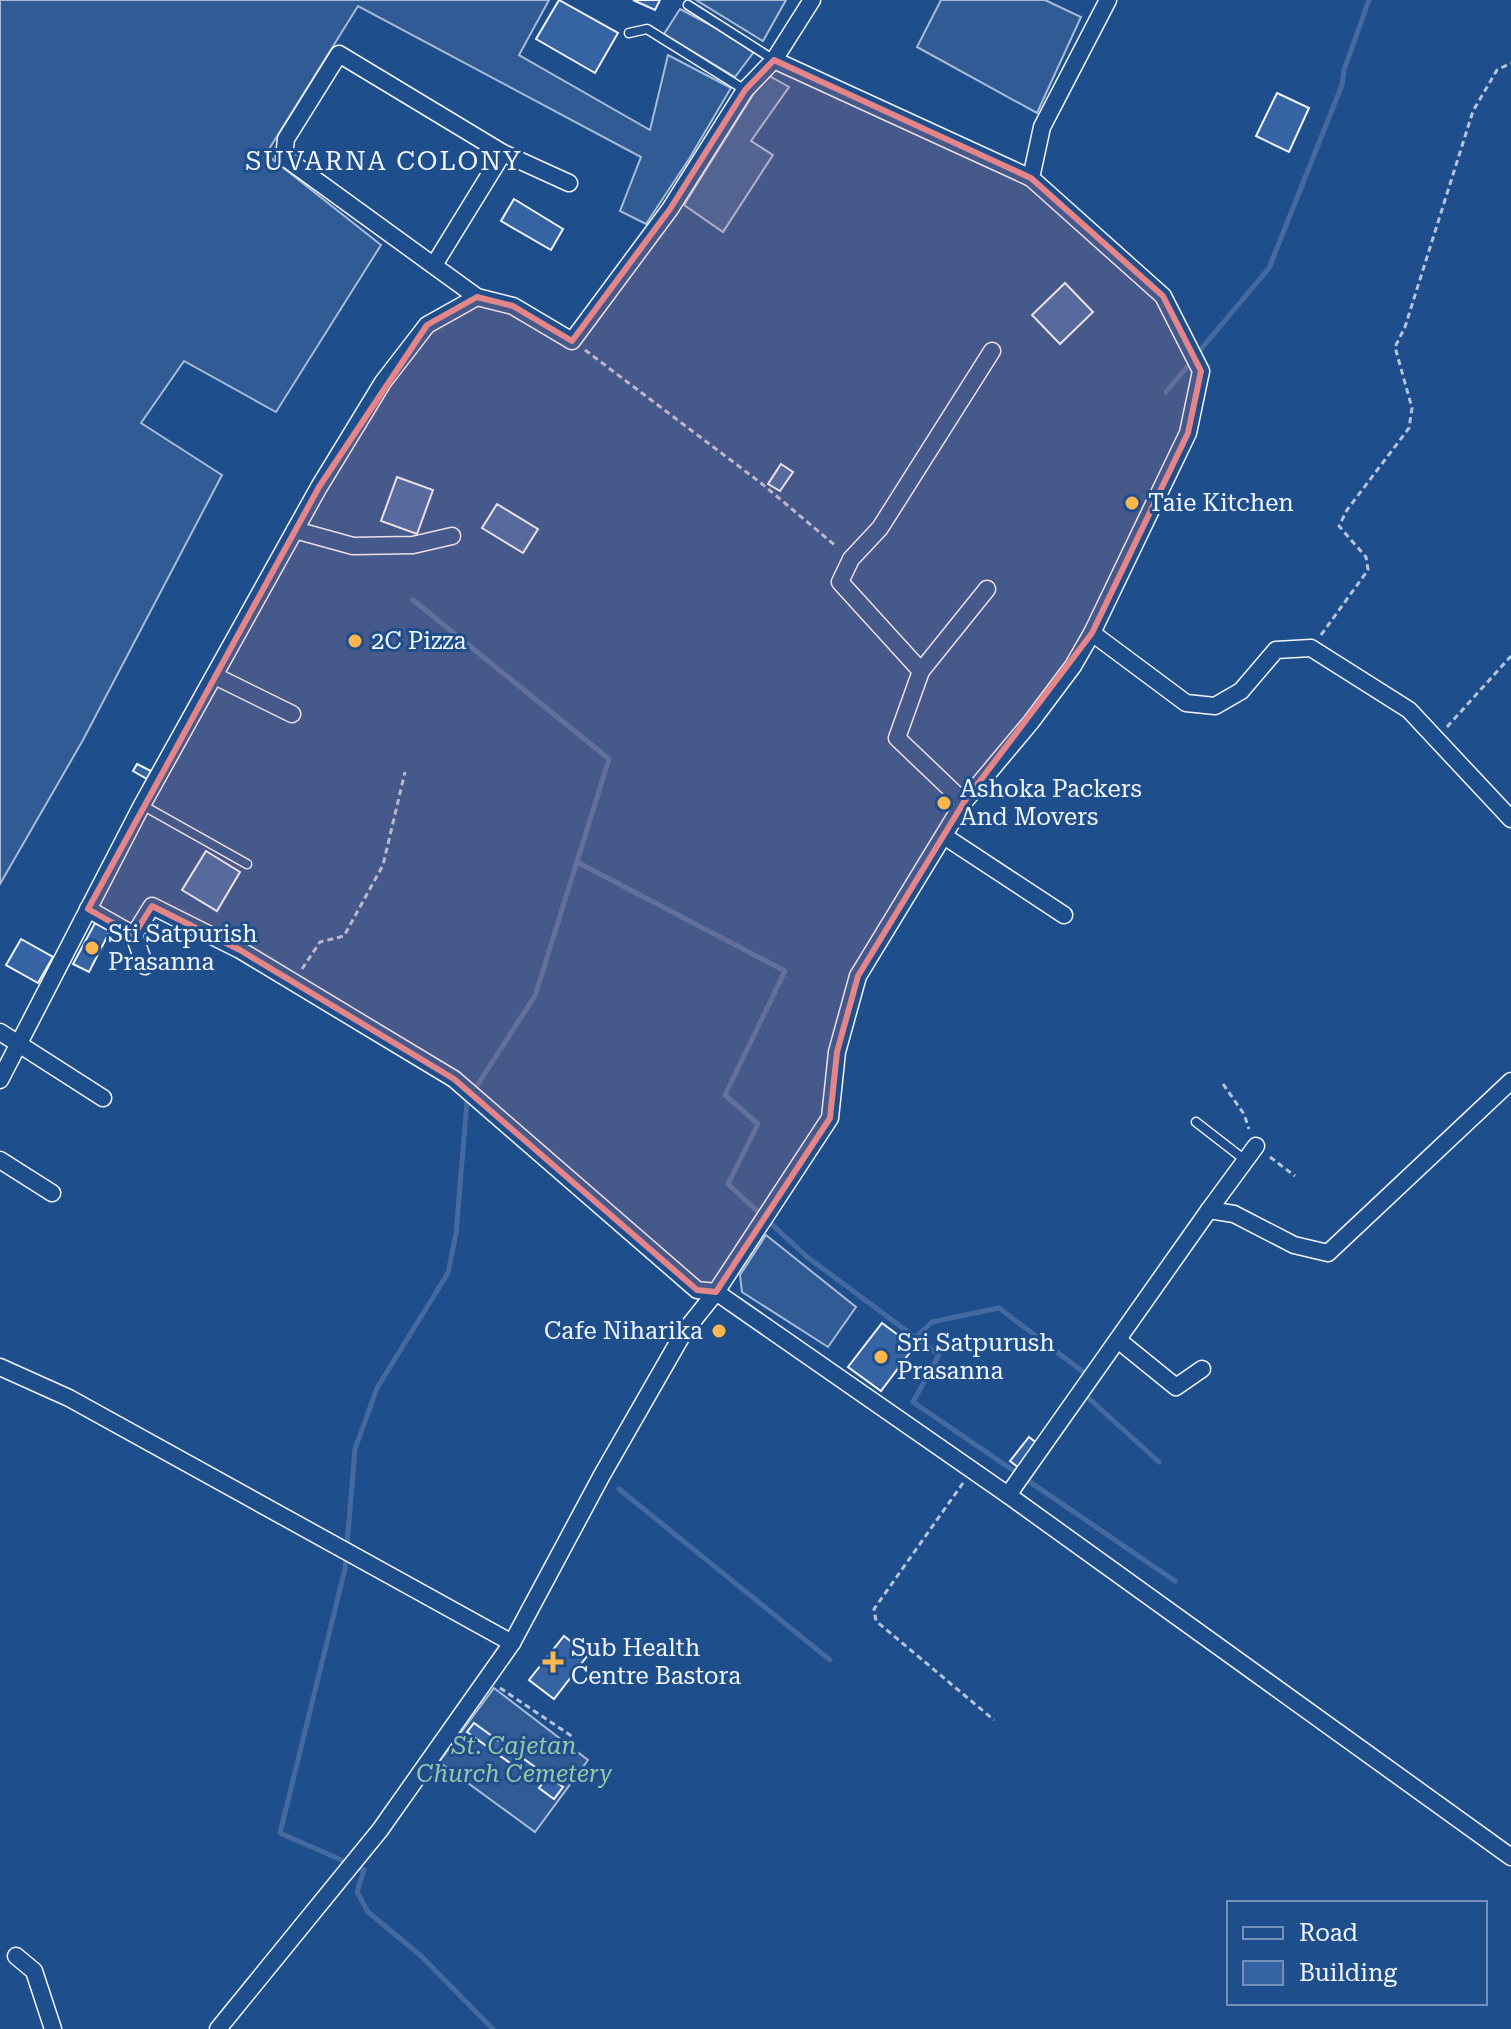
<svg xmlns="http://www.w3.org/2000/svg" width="1511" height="2029" font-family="'Roboto Serif',serif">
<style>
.built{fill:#305b95;stroke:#a8bbd7;stroke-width:2}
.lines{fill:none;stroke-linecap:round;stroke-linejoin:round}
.stream{stroke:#446ba0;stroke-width:5}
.building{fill:#3563a3;stroke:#f2f6ff;stroke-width:2}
.service-casing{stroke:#f2f6ff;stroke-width:11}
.minor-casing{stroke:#f2f6ff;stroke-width:19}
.path{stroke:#b3c4dc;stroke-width:3;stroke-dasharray:6 4;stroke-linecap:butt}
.service{stroke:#1f4e8c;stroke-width:8}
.minor{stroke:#1f4e8c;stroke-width:16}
.marked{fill:#e38589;fill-opacity:0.2;stroke:#e38589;stroke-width:6;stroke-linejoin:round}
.poi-dot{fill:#ffb74d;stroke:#1f4e8c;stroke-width:3}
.labels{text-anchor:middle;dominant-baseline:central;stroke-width:6;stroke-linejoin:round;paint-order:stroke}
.poi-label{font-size:24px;fill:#f2f6ff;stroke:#1f4e8c;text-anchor:start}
.park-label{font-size:24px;font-style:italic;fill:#97c8a6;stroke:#1f4e8c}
.neighbourhood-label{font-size:26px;letter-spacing:2px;fill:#f2f6ff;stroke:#1f4e8c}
</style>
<rect width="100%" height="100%" fill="#1f4e8c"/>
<g class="built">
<path d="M0,0H549L519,55L650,130L668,55L731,88L689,159L646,224L620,211L641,157L358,6L266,154L381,245L276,412L184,361L141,423L222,475L83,740L0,884Z"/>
<path d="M696,0H786L763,41Z"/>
<path d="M941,0H1045L1081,17L1037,113L917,47Z"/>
<path d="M680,9L756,49L735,77L664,34Z"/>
<path d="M766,74L789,87L751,141L773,155L723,232L684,205Z"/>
<path d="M766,1235L856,1307L828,1347L742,1292L740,1275Z"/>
<path d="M494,1688L588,1760L535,1832L439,1762Z"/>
</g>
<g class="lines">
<g class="stream">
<path d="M1197,354L1269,268L1342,85L1344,70L1369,0"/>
<path d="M1166,392L1191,362"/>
<path d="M413,600L609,759L535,996L467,1101L456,1234L448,1273L377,1388L355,1449L345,1569L280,1833L364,1870L357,1892L368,1912L420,1955L493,2029"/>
<path d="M577,862L785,971L725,1095L758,1124L728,1184L806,1256L939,1355L913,1402L1175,1581"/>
<path d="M915,1338L932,1322L999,1308L1086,1374L1085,1376"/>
<path d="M1083,1393L1159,1462"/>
<path d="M619,1489L830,1660"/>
</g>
</g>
<g class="building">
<path d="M559,0L618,33L595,73L536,39Z"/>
<path d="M633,0H660L655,10Z"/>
<path d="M1277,93L1309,108L1289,152L1256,136Z"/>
<path d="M514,199L563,229L551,250L501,221Z"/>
<path d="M1065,283L1093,312L1060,344L1032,315Z"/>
<path d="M781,464L793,472L780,491L768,484Z"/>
<path d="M397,477L433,490L417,534L381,521Z"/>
<path d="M497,504L538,529L523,553L482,528Z"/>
<path d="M137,764L151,771L147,779L133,771Z"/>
<path d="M206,851L240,872L217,911L182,890Z"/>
<path d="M95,923L110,931L89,972L73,964Z"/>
<path d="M21,939L53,957L38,983L6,965Z"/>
<path d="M882,1323L914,1347L881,1391L848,1367Z"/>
<path d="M1029,1437L1038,1444L1019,1468L1010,1461Z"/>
<path d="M564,1636L588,1655L554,1699L529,1680Z"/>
<path d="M474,1723L535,1767L528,1776L467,1732Z"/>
<path d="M548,1776L563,1787L554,1799L539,1788Z"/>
</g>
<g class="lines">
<defs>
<g id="service">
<path d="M688,5L774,60"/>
<path d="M629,33L647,29L745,90"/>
<path d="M142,805L247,864"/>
<path d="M1196,1122L1245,1160"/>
</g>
<g id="minor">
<path d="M774,60L1031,178"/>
<path d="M434,265L503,153"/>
<path d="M477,297L284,157L286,139L339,54L503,153L569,183"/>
<path d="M295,530L353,546L413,545L452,536"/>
<path d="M1092,633L1186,703L1215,706L1241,691L1276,650L1311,648L1409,710L1511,819"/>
<path d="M921,671L987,589"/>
<path d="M215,676L292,714"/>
<path d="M964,802L897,738L921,671L840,582L851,559L880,528L992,351"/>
<path d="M944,836L1064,915"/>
<path d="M88,909L134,935L152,906L240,950L454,1079L697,1290L716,1292L1008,1495L1511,1857"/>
<path d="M134,935L145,966"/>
<path d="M0,1032L103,1098"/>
<path d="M0,1080L142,805L319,487L383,382L427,325L477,297L513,306L572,341L670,209L745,90L774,60L812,0"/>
<path d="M0,1160L52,1193"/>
<path d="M1209,1210L1256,1146"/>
<path d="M1118,1340L1176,1387L1202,1369"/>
<path d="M0,1367L69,1398L512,1643"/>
<path d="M1008,1495L1209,1210L1234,1214L1294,1245L1328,1253L1511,1081"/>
<path d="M16,1956L34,1971L53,2029"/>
<path d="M218,2029L380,1830L512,1643L602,1475L684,1332L716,1292L830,1118L837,1052L858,976L964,802L1031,722L1073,666L1092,633L1188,433L1201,371L1163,296L1031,178L1042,127L1108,0"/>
</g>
</defs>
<use href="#service" class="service-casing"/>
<use href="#minor" class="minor-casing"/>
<g class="path">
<path d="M585,350L761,483L837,547"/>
<path d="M1321,635L1368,570L1366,557L1339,526L1347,510L1409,428L1412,408L1395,347L1405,327L1473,111L1497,70L1511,63"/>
<path d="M1447,727L1511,656"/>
<path d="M302,969L320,942L344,936L383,865L405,772"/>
<path d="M1223,1084L1244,1114L1249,1129"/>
<path d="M1270,1157L1295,1176"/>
<path d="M963,1483L874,1609L876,1621L994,1720"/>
<path d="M500,1688L573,1737"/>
</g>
<use href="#service" class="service"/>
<use href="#minor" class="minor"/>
</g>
<path class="marked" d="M774,60L1031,178L1163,296L1201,371L1188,433L1092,633L964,802L858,976L837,1052L830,1118L716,1292L697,1290L454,1079L240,950L152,906L134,935L88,909L319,487L427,325L477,297L513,306L572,341L670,209L745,90Z"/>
<g class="poi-dot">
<circle cx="1132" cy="503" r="8"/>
<circle cx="355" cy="641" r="8"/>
<circle cx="944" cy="803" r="8"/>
<circle cx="92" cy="948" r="8"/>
<circle cx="719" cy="1331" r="8"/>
<circle cx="881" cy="1357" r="8"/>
<path d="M549 1650h8v8h8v8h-8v8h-8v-8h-8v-8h8z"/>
</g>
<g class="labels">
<g class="poi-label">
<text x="1148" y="503">Taie Kitchen</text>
<text x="371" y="641">2C Pizza</text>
<text x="960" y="789">Ashoka Packers<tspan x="960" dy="28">And Movers</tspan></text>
<text x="108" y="934">Sti Satpurish<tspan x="108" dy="28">Prasanna</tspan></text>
<text x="703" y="1331" text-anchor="end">Cafe Niharika</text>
<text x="897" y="1343">Sri Satpurush<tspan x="897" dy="28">Prasanna</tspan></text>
<text x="571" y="1648">Sub Health<tspan x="571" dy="28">Centre Bastora</tspan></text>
</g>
<g class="park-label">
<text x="514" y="1746">St. Cajetan<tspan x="514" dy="28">Church Cemetery</tspan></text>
</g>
<g class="neighbourhood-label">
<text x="384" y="161">SUVARNA COLONY</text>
</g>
</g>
<rect x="1227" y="1901" width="260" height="104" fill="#1f4e8c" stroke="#7391ba" stroke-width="2"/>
<rect x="1243" y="1927" width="40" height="12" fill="#1f4e8c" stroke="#7391ba" stroke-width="2"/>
<text x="1299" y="1941" font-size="24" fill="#f2f6ff">Road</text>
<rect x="1243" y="1961" width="40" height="24" fill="#3563a3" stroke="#7391ba" stroke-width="2"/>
<text x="1299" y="1981" font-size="24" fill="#f2f6ff">Building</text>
</svg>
